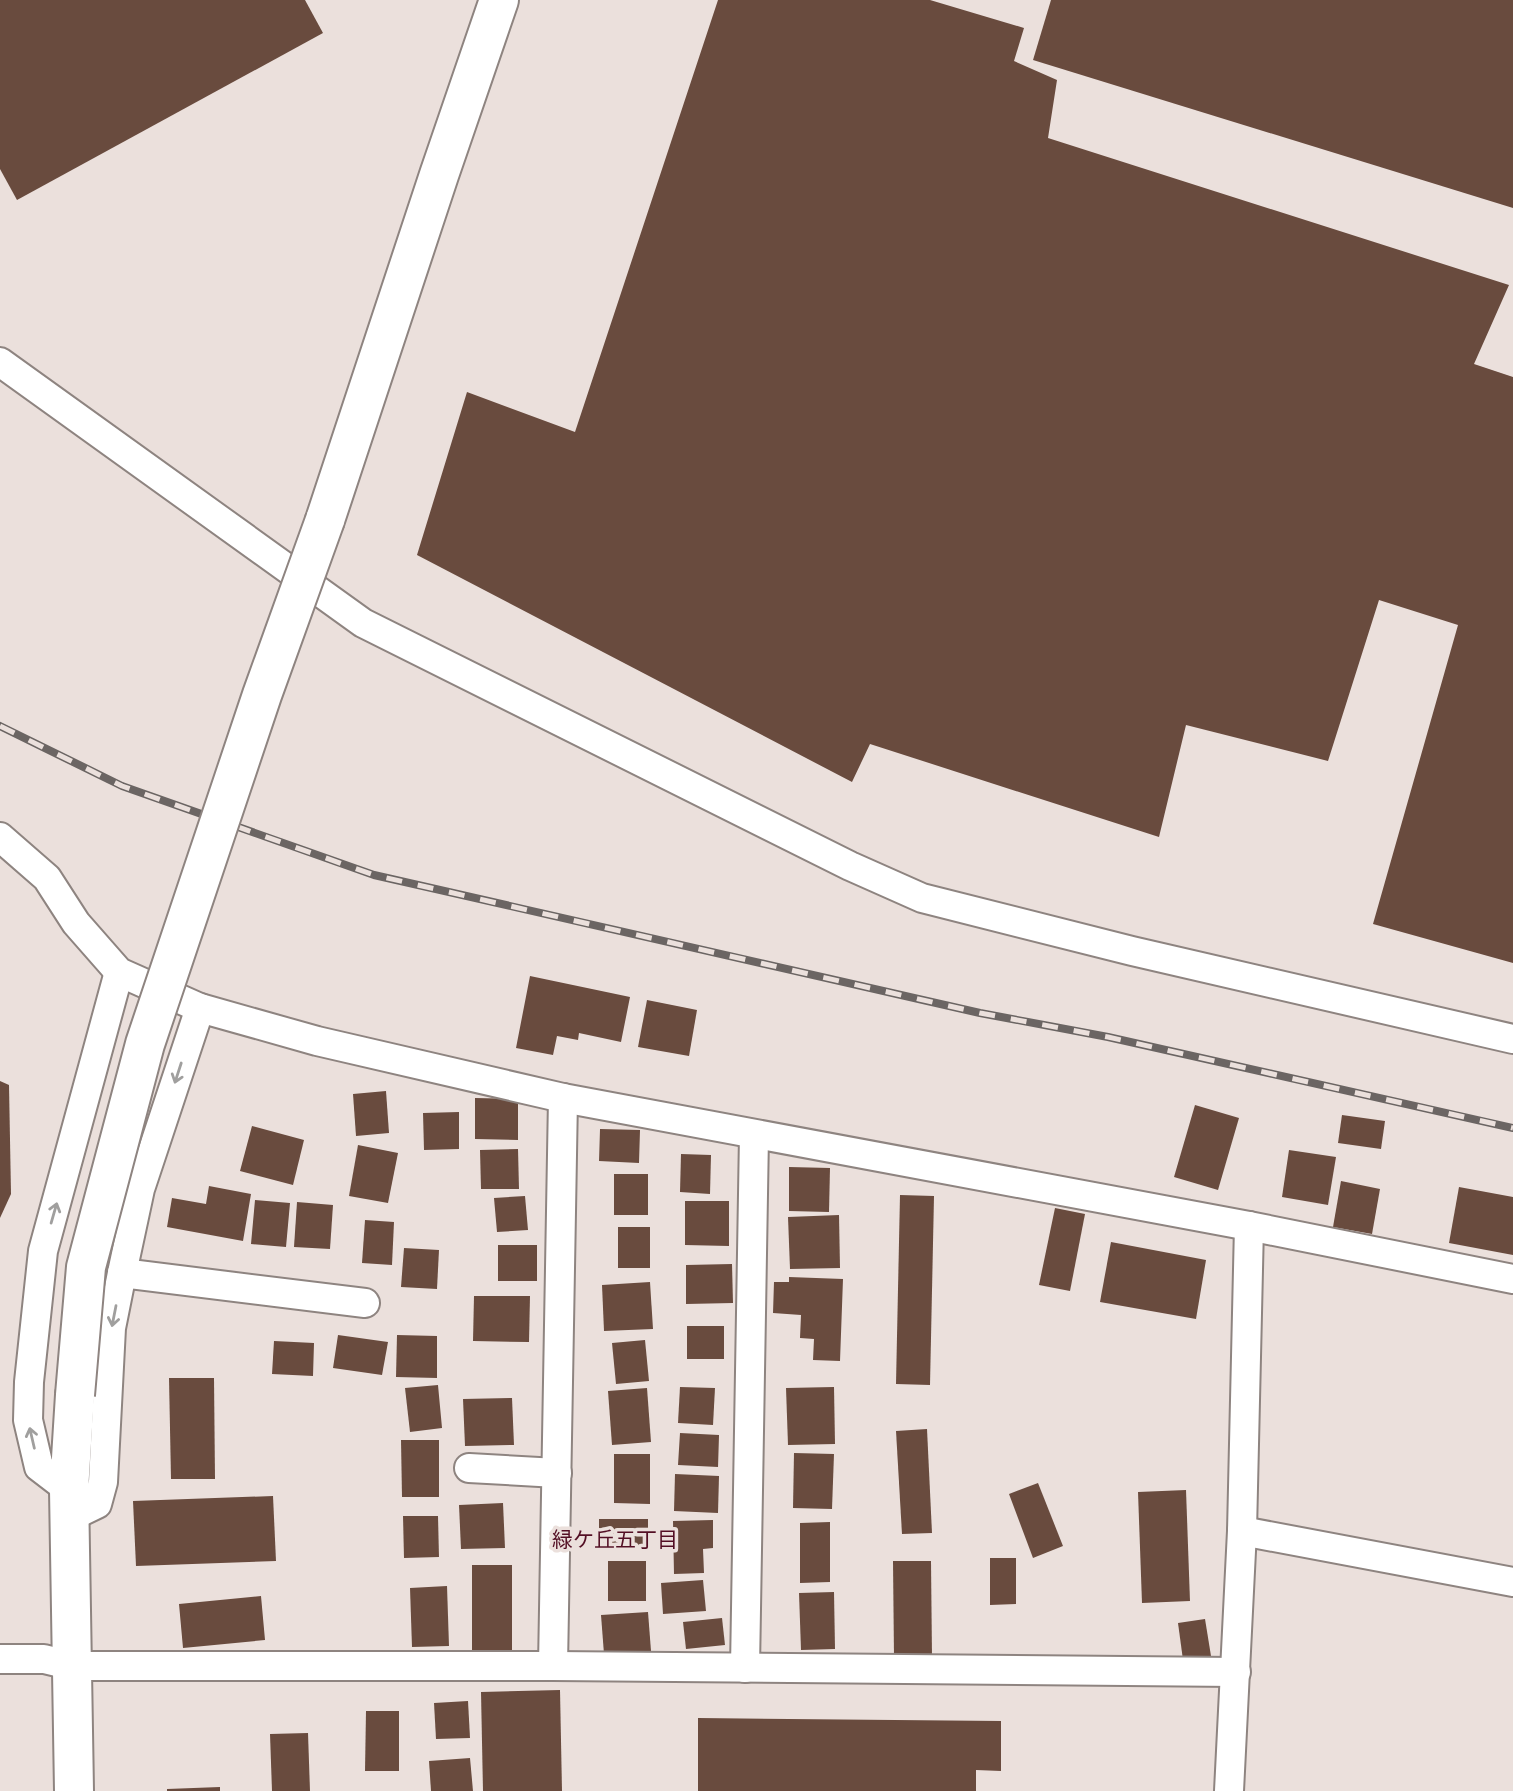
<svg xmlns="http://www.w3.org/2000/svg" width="1513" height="1791" font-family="'Noto Sans','Noto Sans JP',sans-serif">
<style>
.building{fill:#694b3e}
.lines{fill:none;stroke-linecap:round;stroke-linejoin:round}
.street-casing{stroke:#8e8480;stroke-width:32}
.secondary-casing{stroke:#8e8480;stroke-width:42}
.street{stroke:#fff;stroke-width:28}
.secondary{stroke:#fff;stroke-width:38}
.rail-casing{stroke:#6b6563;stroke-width:8}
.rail{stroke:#ebe0dc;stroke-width:5;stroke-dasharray:16;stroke-linecap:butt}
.secondary-bridge-casing{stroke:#8e8480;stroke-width:42;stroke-linecap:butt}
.secondary-bridge{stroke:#fff;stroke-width:38}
.oneway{stroke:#a09f9e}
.labels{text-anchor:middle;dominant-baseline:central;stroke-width:7;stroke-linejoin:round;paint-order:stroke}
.neighbourhood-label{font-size:21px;fill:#530f24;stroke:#ebe0dc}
</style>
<rect width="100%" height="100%" fill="#ebe0dc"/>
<g class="building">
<path d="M0,0H305L323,33L17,200L0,169Z"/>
<path d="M718,0H930L1024,28L1014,61L1057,80L1048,138L1509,285L1474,364L1513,377V963L1373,924L1458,625L1379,600L1328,761L1186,725L1159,837L870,744L852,782L417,555L467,392L575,432Z"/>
<path d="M1051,0H1513V208L1033,60Z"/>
<path d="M530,976L630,997L621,1042L579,1033L578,1040L557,1036L553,1055L516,1048Z"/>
<path d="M647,1000L697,1010L689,1056L638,1047Z"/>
<path d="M0,1081L9,1085L11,1194L0,1218Z"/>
<path d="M386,1091L389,1133L356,1136L353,1094Z"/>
<path d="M475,1098L518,1099V1140L475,1139Z"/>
<path d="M1195,1105L1239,1118L1218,1190L1174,1177Z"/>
<path d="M459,1112V1149L424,1150L423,1113Z"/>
<path d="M1342,1115L1385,1121L1381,1149L1338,1143Z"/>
<path d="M252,1126L304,1140L293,1185L240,1171Z"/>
<path d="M600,1129L640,1130L639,1163L599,1161Z"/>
<path d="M358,1145L398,1153L388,1203L349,1196Z"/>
<path d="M518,1149L519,1189H481L480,1150Z"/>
<path d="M1289,1150L1336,1157L1328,1205L1282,1197Z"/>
<path d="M681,1154L711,1155L710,1194L680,1192Z"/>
<path d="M789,1167L830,1168L829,1212L789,1211Z"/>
<rect x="614" y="1174" width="34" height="41"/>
<path d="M1341,1181L1380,1189L1372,1234L1333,1227Z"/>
<path d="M209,1186L251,1194L243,1241L167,1227L172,1198L206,1204Z"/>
<path d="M1459,1187L1513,1197V1255L1449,1243Z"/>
<path d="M900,1195L934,1196L930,1385L896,1384Z"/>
<path d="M525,1196L528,1230L497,1232L494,1198Z"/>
<path d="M255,1200L290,1203L286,1247L251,1244Z"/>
<path d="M685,1201H729V1246L685,1245Z"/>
<path d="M297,1202L333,1205L330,1249L294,1247Z"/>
<path d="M1055,1208L1085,1214L1070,1291L1039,1285Z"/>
<path d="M839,1215L840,1268L790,1269L788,1217Z"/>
<path d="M365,1220L394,1222L392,1265L362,1263Z"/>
<rect x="618" y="1227" width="32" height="41"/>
<path d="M1111,1242L1206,1260L1196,1319L1100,1302Z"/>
<rect x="498" y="1245" width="39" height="36"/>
<path d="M404,1248L439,1250L437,1289L401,1287Z"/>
<path d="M732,1264L733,1303L686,1304V1265Z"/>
<path d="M789,1277L843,1279L840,1361L813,1360L814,1339L800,1338L801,1315L773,1313L774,1282H789Z"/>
<path d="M650,1282L653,1329L604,1331L602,1285Z"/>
<path d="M474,1296H530L529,1342L473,1341Z"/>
<rect x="687" y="1326" width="37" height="33"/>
<path d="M338,1335L388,1342L382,1375L333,1368Z"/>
<path d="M397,1335L437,1336V1378L396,1377Z"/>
<path d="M645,1340L649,1381L616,1384L612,1343Z"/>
<path d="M274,1341L314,1343L313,1376L272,1374Z"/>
<path d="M169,1378H214L215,1479H171Z"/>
<path d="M438,1385L442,1428L410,1432L405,1388Z"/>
<path d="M680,1387L715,1388L713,1425L678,1423Z"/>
<path d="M834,1387L835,1444L788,1445L786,1388Z"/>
<path d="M647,1388L651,1442L612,1445L608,1391Z"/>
<path d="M512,1398L514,1445L465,1446L463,1399Z"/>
<path d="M927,1429L932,1533L902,1534L896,1431Z"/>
<path d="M680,1433L719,1435L718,1467L678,1465Z"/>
<path d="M401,1440H439V1497H402Z"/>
<path d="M794,1453L834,1454L832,1509L793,1508Z"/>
<path d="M614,1454H650V1504L614,1503Z"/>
<path d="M675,1474L719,1476L718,1513L674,1511Z"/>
<path d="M1038,1483L1063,1546L1033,1558L1009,1494Z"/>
<path d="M1186,1490L1190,1601L1142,1603L1138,1492Z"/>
<path d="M273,1496L276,1561L136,1566L133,1501Z"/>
<path d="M503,1503L505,1548L461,1549L459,1505Z"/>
<path d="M403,1516H438L439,1557L404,1558Z"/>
<rect x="599" y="1519" width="49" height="30"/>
<path d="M713,1520V1548L703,1549L704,1573L674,1574L673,1521Z"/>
<path d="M830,1522V1582L800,1583V1523Z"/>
<path d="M990,1558H1016V1604L990,1605Z"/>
<rect x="608" y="1561" width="38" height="40"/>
<path d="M893,1561H931L932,1658H894Z"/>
<rect x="472" y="1565" width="40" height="85"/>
<path d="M703,1580L706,1611L663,1614L661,1583Z"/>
<path d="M447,1586L449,1646L412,1647L410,1588Z"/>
<path d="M834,1592L835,1649L801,1650L799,1593Z"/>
<path d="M261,1596L265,1640L183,1648L179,1604Z"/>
<path d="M648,1612L651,1651L604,1654L601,1615Z"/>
<path d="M722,1618L725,1645L686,1649L683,1622Z"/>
<path d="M1205,1619L1211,1656L1183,1660L1178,1623Z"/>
<path d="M560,1690L562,1791H483L481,1692Z"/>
<path d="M468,1701L470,1738L436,1739L434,1703Z"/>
<path d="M366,1711H399V1771H365Z"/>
<path d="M698,1718L1001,1721V1771L976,1770V1791H698Z"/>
<path d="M308,1733L310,1791H272L270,1734Z"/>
<path d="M470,1758L473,1791H431L429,1761Z"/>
<path d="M220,1787V1791H167V1789Z"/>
</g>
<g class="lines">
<defs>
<g id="street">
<path d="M0,362L363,623L850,866L922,898L1132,951L1513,1039"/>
<path d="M0,837L47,878L76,923L119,972L200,1008L317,1041L563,1098L1249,1226L1513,1279"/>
<path d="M122,1273L365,1303"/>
<path d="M469,1468L557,1473"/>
<path d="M69,1490L39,1467L28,1420L29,1382L43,1251L119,972"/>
<path d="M70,1517L97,1504L103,1482L111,1328L122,1273L140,1189L200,1008"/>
<path d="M1242,1531L1513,1582"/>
<path d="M0,1659H44L73,1666H553L1236,1672"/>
<path d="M553,1666L563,1098"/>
<path d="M745,1668L754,1135"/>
<path d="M1229,1791L1242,1531L1249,1226"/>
</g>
<g id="secondary">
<path d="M325,520L439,175L499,0"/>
<path d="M74,1791L69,1490L75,1395"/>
</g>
</defs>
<use href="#street" class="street-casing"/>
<use href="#secondary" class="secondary-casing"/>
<use href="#street" class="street"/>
<use href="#secondary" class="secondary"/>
<defs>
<path id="rail" d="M0,726L122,786L374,875L980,1013L1108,1037L1513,1128"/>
</defs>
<use href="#rail" class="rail-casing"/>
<use href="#rail" class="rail"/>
<defs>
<path id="secondary-bridge" d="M75,1395L86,1267L145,1044L262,695L325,520"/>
</defs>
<use href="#secondary-bridge" class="secondary-bridge-casing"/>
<use href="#secondary-bridge" class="secondary-bridge"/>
</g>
<defs><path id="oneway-shaft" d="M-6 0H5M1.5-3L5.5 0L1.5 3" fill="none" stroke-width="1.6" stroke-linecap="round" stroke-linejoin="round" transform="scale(1.75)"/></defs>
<g class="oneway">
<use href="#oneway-shaft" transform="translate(178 1073) rotate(108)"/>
<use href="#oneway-shaft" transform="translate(54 1213) rotate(-74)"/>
<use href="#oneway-shaft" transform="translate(114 1316) rotate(101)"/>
<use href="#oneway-shaft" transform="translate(32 1438) rotate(-103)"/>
</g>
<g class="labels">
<g class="neighbourhood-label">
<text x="615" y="1539">緑ケ丘五丁目</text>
</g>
</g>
</svg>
